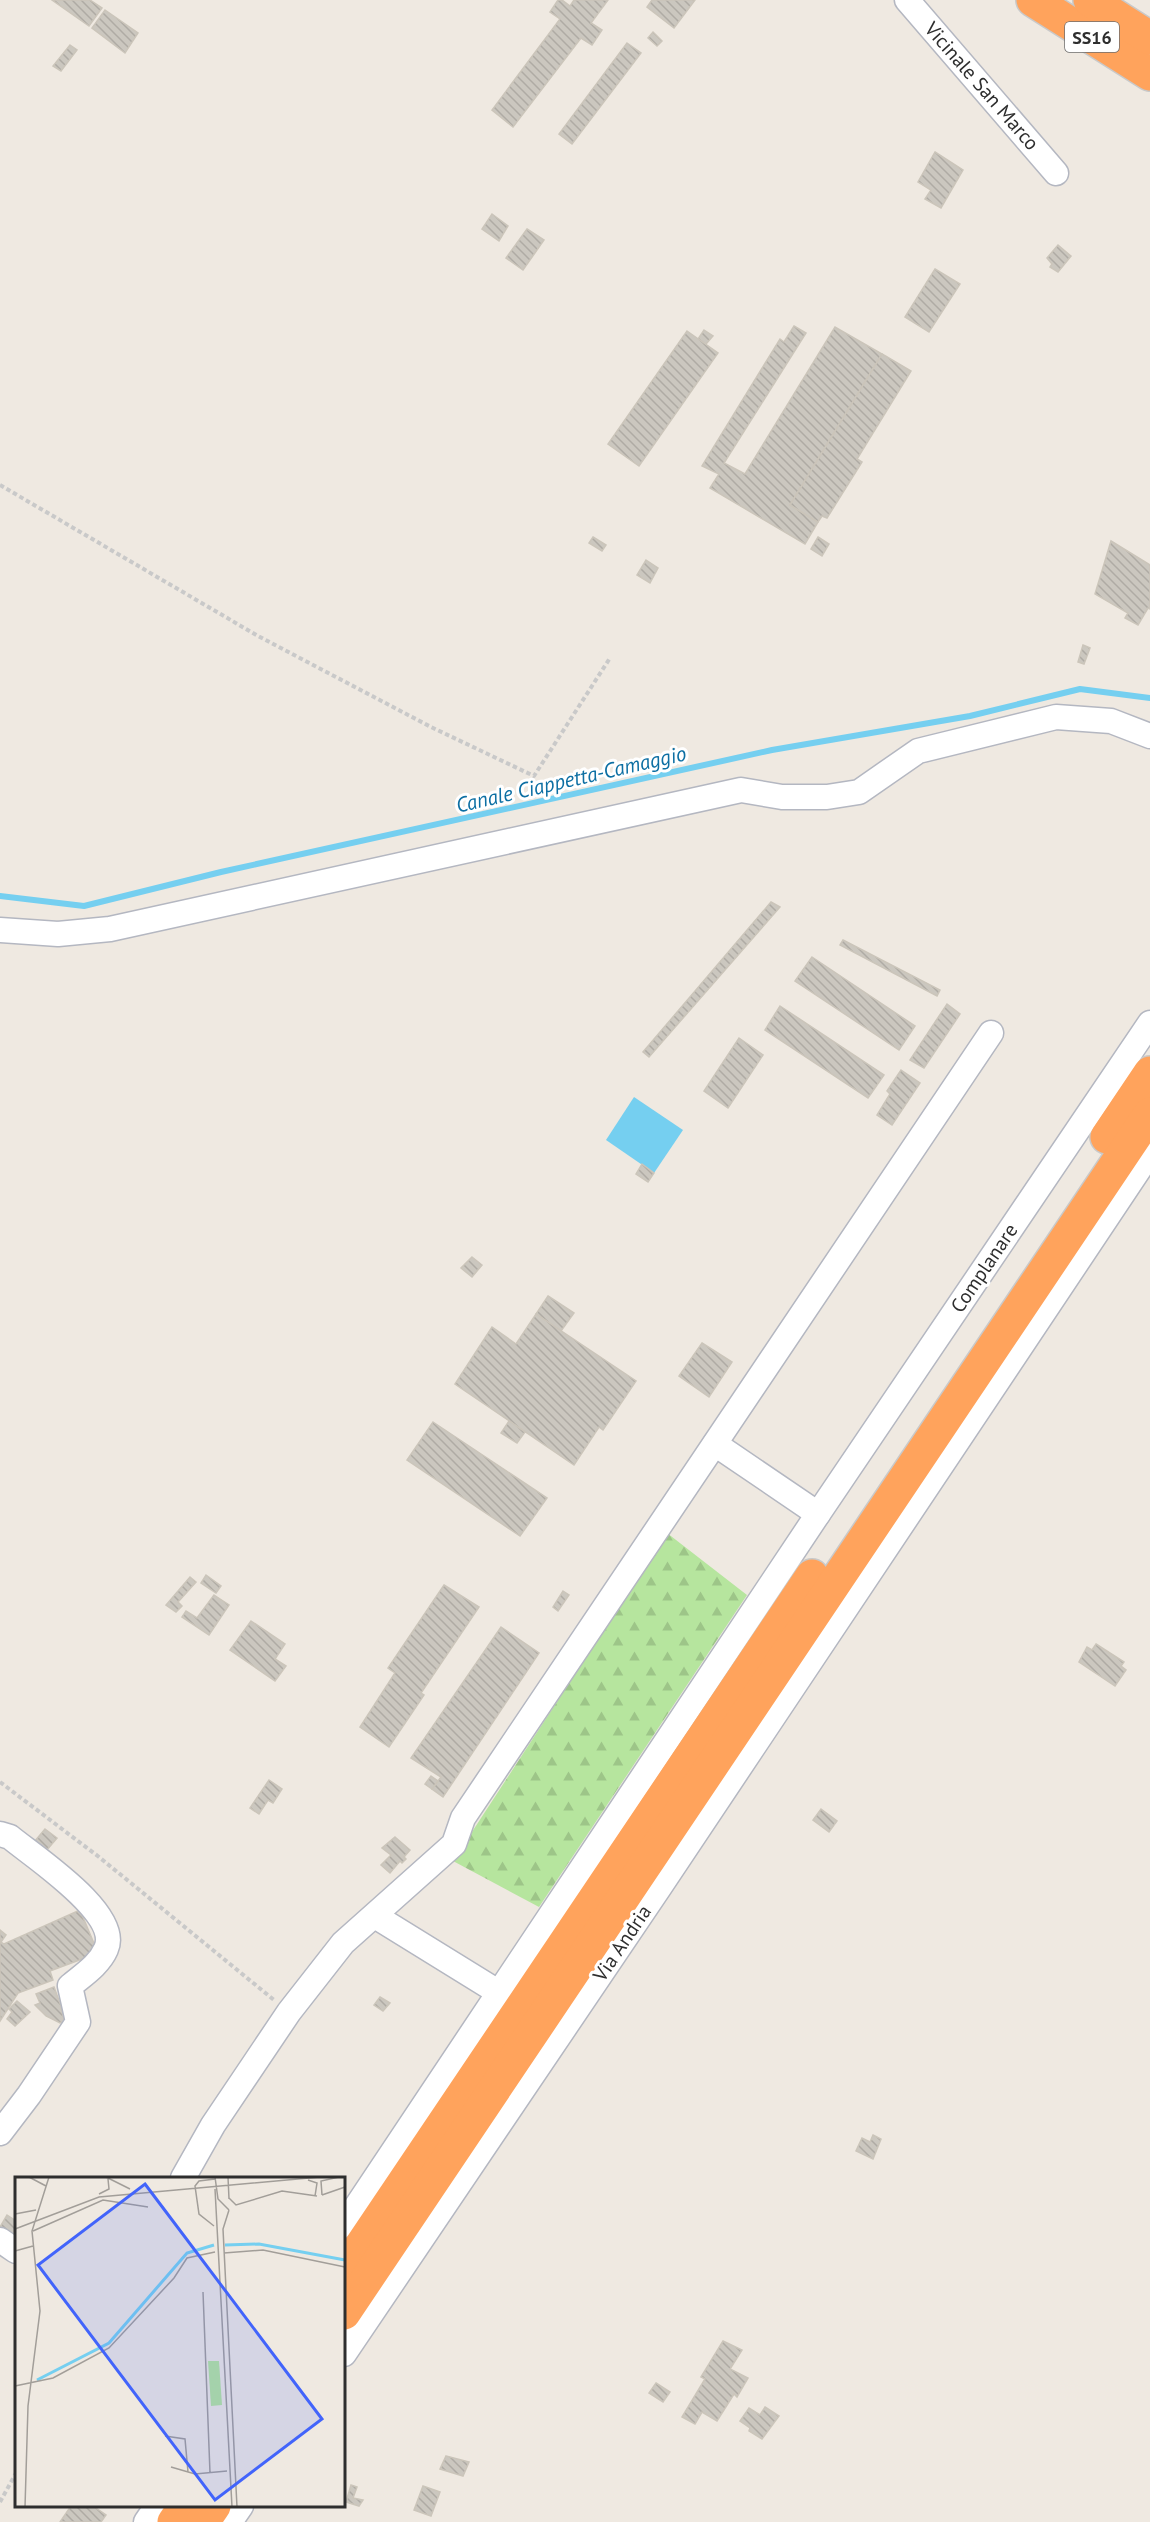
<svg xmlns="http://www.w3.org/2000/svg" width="1150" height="2522" font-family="'PT Sans',sans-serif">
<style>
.forest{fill:url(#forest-firs)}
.water{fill:#75cff0}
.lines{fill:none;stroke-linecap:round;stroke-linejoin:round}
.stream{stroke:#75cff0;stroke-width:6}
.building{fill:url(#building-back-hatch);stroke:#cbc5ba;stroke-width:1.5}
.minor-casing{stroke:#b4b7c1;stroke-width:27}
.highway-casing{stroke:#c9c9c9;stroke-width:36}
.path{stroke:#c9c9c9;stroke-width:4;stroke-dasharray:4.5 3;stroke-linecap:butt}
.minor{stroke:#fff;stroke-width:24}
.highway{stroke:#ffa35c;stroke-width:33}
.labels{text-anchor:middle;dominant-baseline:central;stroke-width:6;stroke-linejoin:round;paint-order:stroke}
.shield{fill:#fff;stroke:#6d6d6d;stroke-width:1.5}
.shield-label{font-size:18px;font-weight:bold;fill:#2e2e2e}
.street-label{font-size:20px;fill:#2e2e2e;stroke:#fff}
.water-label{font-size:21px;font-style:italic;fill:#0d6fa3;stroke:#fff}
.inset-river{fill:none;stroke:#75cff0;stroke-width:3}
.inset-road{fill:none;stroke:#a29e99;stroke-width:1.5}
.view{fill:#4264fb;fill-opacity:0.15;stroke:#4264fb;stroke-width:3}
.inset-edge{fill:none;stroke:#2e2e2e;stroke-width:3}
</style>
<defs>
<pattern id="forest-firs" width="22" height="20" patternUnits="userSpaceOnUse" patternTransform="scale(1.5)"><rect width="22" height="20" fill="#b6e59e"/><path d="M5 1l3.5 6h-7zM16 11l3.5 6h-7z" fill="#9dc588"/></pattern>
<pattern id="building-back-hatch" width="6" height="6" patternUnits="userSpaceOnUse" patternTransform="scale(1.5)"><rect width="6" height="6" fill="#cbc7bf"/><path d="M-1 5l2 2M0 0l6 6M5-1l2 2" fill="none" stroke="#afaba4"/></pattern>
</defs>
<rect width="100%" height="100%" fill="#efe9e1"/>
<path class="forest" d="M667,1533L747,1595L539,1907L453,1861Z"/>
<path class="water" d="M634,1097L683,1130L654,1173L606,1140Z"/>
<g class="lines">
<path class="stream" d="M0,896L84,906L221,872L772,750L970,716L1080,689L1150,698"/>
</g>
<g class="building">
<path d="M52,0H90L102,8L89,26Z"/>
<path d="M558,0H562L570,6L574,0H608L591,23L602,30L592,45L581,38L513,127L492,110L560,19L550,12Z"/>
<path d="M652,0H695L674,28L647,7Z"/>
<path d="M105,10L138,33L125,53L92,28Z"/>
<path d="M653,32L662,41L657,46L648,38Z"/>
<path d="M627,43L641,53L572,144L559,134Z"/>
<path d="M70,45L77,50L61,71L53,66Z"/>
<path d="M935,152L963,170L941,208L925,199L931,190L918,182Z"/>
<path d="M492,214L508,226L499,241L482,229Z"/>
<path d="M527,229L544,240L523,270L506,258Z"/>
<path d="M1058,245L1071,256L1058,272L1050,267L1052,264L1047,258Z"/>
<path d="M935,269L960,284L929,332L905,317Z"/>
<path d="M794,326L806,333L724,463L745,474L835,327L882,354L790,505L818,522L805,544L710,488L719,474L702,466L780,339L784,342Z"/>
<path d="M704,330L713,336L706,344L698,339Z"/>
<path d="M687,331L718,353L639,466L608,444Z"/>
<path d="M882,354L911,371L857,459L862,462L827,518L822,516L818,522L790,505Z"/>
<path d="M593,537L606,545L602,551L589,543Z"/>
<path d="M818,537L829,544L822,556L811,549Z"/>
<path d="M1111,541L1150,565V609L1148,608L1138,625L1125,618L1128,613L1095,594Z"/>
<path d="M646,560L658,568L650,583L637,575Z"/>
<path d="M1083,645L1090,648L1084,664L1078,662Z"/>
<path d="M771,902L780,907L649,1057L643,1052Z"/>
<path d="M843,940L940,990L937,996L840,945Z"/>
<path d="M812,957L915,1026L899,1050L795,981Z"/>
<path d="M947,1004L960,1014L924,1068L910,1060Z"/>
<path d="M780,1006L884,1075L868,1098L765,1030Z"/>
<path d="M739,1038L763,1055L728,1108L704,1091Z"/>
<path d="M901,1070L920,1083L892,1125L877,1115L890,1094L887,1091Z"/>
<path d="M642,1164L654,1173L648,1182L636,1174Z"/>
<path d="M472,1257L482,1265L472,1277L461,1268Z"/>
<path d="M548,1296L574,1313L561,1331L536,1314Z"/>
<path d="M536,1314L636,1381L603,1430L599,1427L574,1465L455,1384L492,1327L516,1344Z"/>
<path d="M702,1343L732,1362L709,1397L679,1376Z"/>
<path d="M509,1421L525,1432L517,1443L501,1433Z"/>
<path d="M433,1422L547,1498L520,1536L407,1460Z"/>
<path d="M206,1575L221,1586L216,1593L201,1583Z"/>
<path d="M190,1577L196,1582L178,1602L182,1606L176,1612L166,1605Z"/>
<path d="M444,1585L479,1607L421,1693L424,1695L389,1747L360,1727L395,1673L388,1668Z"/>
<path d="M563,1591L569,1595L558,1611L553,1607Z"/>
<path d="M214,1595L229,1605L209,1635L182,1617L186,1611L197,1618Z"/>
<path d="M251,1621L285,1644L275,1659L286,1666L275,1681L230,1650Z"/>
<path d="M501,1627L539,1653L443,1797L432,1789L441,1777L411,1758Z"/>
<path d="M1096,1644L1124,1662L1121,1666L1126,1670L1115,1686L1079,1662L1087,1647L1092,1650Z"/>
<path d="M431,1776L438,1781L432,1789L425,1784Z"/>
<path d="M269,1780L282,1789L273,1803L268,1800L259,1814L250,1808Z"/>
<path d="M821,1809L837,1821L829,1832L813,1820Z"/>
<path d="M45,1829L57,1838L46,1851L35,1841Z"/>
<path d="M395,1837L410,1850L404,1857L406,1859L402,1863L400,1861L390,1873L381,1865L391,1855L382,1848Z"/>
<path d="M80,1910L98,1953L50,1971L53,1980L18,1993L0,2021V1930L6,1935L1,1942L4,1944Z"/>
<path d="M54,1987L61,2006L64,2021L60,2023L46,2016L35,2005L40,2003L36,1994Z"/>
<path d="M380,1997L390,2003L383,2011L374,2005Z"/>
<path d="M17,2001L30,2012L15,2026L7,2019L12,2012L9,2009Z"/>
<path d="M873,2135L881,2139L873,2159L856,2151L862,2138L870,2142Z"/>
<path d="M7,2215L16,2221V2238L0,2227Z"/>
<path d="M723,2341L742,2350L730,2369L748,2378L737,2397L734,2394L717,2421L702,2412L695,2424L682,2417L705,2379L701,2377Z"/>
<path d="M656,2383L670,2392L663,2402L649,2393Z"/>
<path d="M765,2407L779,2416L762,2439L749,2431L750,2428L740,2421L749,2408L760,2415Z"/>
<path d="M446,2456L469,2462L463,2476L440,2469Z"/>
<path d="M351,2485L357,2487L353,2498L363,2500L359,2506L346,2502Z"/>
<path d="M423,2486L440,2492L431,2516L414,2510Z"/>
<path d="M71,2506H93L106,2515L101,2522H60Z"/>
</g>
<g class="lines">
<defs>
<g id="minor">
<path d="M907,0L1056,173"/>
<path d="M0,930L58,934L110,929L741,790L782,797H827L859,792L918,751L1056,717L1111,721L1150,736"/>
<path d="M715,1444L818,1514"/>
<path d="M0,1834L10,1837C34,1857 122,1914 106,1949C99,1965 83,1975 70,1986L78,2022L29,2095L0,2133"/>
<path d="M375,1916L498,1992"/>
<path d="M183,2178L213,2125L289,2012L343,1943L454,1844L463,1818L991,1033"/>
<path d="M344,2225L818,1514L1150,1023"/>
<path d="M0,2240L16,2251"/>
<path d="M344,2354L659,1888L1150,1153"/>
<path d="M146,2522L157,2506"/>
<path d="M230,2522L241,2506"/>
</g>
<g id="highway">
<path d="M1033,0L1150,74"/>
<path d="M1090,0L1150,38"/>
<path d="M1107,1137L1150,1073"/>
<path d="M344,2271L812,1576"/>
<path d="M344,2313L1150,1114"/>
<path d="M174,2522L185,2506"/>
<path d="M203,2522L214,2506"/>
</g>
</defs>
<use href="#minor" class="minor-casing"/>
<use href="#highway" class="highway-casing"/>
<g class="path">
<path d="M0,485L258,636L431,727L534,776L610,658"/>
<path d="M0,1782L99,1857L274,2000"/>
<path d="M0,2502L16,2473"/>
</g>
<use href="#minor" class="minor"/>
<use href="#highway" class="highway"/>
</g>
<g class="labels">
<rect class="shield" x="1065" y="22" width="54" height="30" rx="4.5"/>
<g class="shield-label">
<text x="1092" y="37">SS16</text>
</g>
<g class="street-label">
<text transform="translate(982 86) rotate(49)">Vicinale San Marco</text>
<text transform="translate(984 1268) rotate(-56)">Complanare</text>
<text transform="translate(622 1943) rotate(-56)">Via Andria</text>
</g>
<g class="water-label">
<text transform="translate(571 779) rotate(-13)">Canale Ciappetta-Camaggio</text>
</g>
</g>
<g transform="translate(15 2177)">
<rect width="330" height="330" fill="#efe9e1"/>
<path d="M193,184H204L207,228L196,229Z" fill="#b6e59e"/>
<path class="inset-river" d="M210,68L244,67L330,83M22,203L94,166L172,76L199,68"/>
<path class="inset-road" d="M14,0L31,9M91,0L115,12M200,0L203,22L214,33M213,0L214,22M293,3L302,6L300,19M200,12L217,330M84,17L94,12L93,2M307,18L330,10M307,18L306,4L324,0M214,21L221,28L267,14L302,19M214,33L208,52L222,330M0,37L21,33M199,49L184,37L180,9L184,4L200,2M0,52L84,20L305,0M18,54L88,23L133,30M0,74L18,69M209,76L248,73L330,90M188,115L195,296M0,209L38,201L94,171L159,101L172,81L200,75M150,259L170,262L173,295M156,290L180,297L212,294M10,330L13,229L25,134L17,54L34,0"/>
<path class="view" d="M130,7L307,242L200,323L23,88Z"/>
<rect width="330" height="330" class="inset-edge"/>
</g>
</svg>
